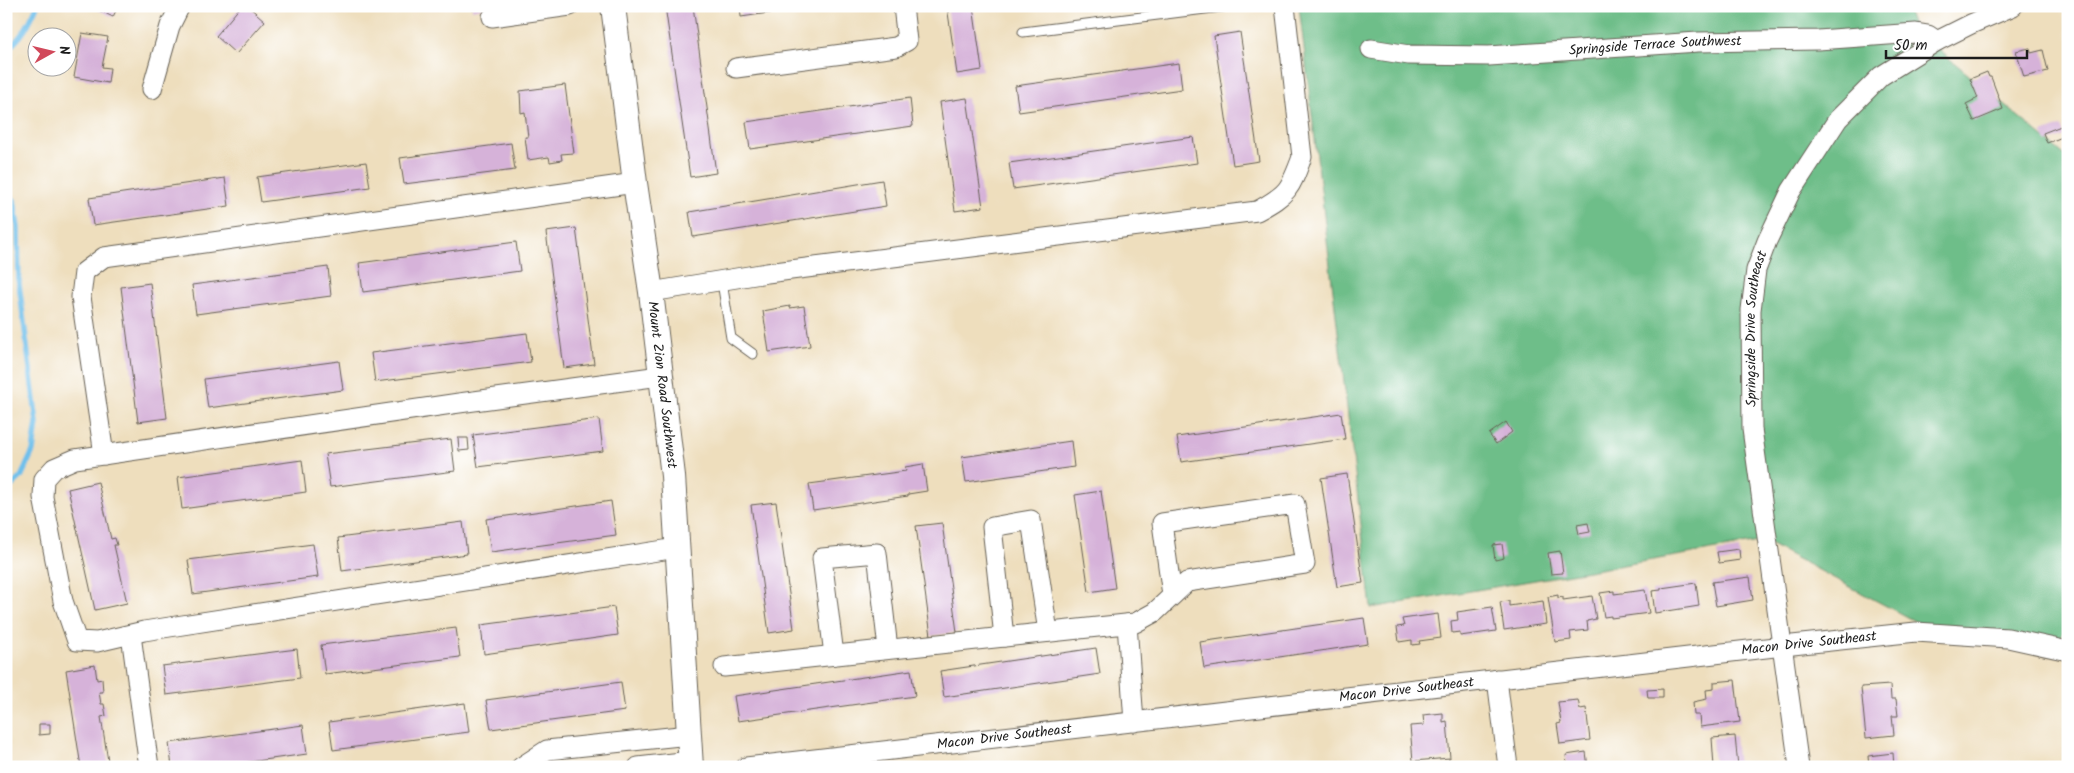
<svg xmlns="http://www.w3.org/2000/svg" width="2074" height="773" font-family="Kalam,sans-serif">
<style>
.forest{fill:#6ebe89;stroke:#456d52}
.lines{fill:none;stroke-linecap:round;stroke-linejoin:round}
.stream{stroke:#70c0eb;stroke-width:5.5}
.building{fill:#d6b2d9}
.service-casing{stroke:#666054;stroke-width:11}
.minor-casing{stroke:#666054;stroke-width:21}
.tertiary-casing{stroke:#666054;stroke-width:26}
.service{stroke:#fff;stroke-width:9}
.minor{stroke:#fff;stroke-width:19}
.tertiary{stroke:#fff;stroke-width:24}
.labels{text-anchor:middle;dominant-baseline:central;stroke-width:4.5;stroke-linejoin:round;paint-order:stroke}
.street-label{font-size:14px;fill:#1c1c1c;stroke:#fff}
</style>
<rect width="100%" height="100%" fill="#fff"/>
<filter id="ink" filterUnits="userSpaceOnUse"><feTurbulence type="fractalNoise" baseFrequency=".02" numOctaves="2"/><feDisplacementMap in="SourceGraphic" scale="10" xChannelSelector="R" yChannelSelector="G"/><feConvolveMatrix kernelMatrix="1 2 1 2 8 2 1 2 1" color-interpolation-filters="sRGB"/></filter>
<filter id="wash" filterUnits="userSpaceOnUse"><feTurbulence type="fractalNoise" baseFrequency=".0096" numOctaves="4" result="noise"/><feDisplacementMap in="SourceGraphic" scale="20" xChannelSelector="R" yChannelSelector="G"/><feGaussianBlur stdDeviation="1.12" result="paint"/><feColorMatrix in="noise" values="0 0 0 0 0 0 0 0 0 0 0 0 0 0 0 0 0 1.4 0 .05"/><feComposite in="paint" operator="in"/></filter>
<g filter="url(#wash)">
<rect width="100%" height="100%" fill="#eedebd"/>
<path class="forest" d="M1299,6H1906L1914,29L2068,158V621L2057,648L1937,633L1764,541L1371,608Z"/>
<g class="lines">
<g class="stream">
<path d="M6,50C22,38 29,24 37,6"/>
<path d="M6,193L14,200L18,228L19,284L37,423L33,451L21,477L6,491"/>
</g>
</g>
<g id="blocks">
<g class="building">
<path d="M90,6H118L113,17Z"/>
<path d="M241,6H248L265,21L236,54L216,36Z"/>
<path d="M288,6H300L301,7L289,9Z"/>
<path d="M472,6H481L482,8L472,10Z"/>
<path d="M665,6H693L716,173L690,177Z"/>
<path d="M740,6H811V7L741,17Z"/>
<path d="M947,6H973L982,70L957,74Z"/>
<path d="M1240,32L1259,161L1233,165L1214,36Z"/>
<path d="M82,33L108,37L102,67L110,68L108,83L74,77Z"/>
<path d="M2030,48L2031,53L2043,50L2048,71L2024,77L2016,51Z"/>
<path d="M1179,63L1182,89L1019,112L1015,86Z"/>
<path d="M1987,72L1989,77H1991L2003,109L1974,121L1966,104L1978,98L1970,79Z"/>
<path d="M565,85L574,153L561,154L562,160L550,162L549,157L528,160L525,137H528L525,112L521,113L520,91Z"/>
<path d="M910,98L913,126L750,149L746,122Z"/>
<path d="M967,98L983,207L955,211L940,102Z"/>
<path d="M2061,126L2065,136L2047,143L2043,133Z"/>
<path d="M1193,137L1197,163L1013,189L1009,163Z"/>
<path d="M511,143L515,170L404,184L400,158Z"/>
<path d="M366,162L370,187L261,202L257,177Z"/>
<path d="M225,178L229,206L93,225L89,198Z"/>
<path d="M882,180L886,206L693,237L689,212Z"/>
<path d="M576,228L594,364L564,368L546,232Z"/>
<path d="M516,242L520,271L363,292L359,263Z"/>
<path d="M328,267L331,296L196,314L192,285Z"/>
<path d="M150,283L167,418L138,422L121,287Z"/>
<path d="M790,306V308L804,306L810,346L769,352L763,311Z"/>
<path d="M527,333L531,362L375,382L371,353Z"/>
<path d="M339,361L343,390L208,408L204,379Z"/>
<path d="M1341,413L1345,439L1181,462L1177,437Z"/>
<path d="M599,419L603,451L478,467L473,435Z"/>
<path d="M1506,422L1512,432L1496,444L1489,434Z"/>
<path d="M458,438H468L469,450L459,451Z"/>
<path d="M451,439L455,471L330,487L325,454Z"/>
<path d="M1071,441L1074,467L966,482L962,457Z"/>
<path d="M302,460L306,492L182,509L178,477Z"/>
<path d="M923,464L927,491L908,494V496L813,510L809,484L906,471L905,467Z"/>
<path d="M1347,474L1363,583L1337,587L1321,478Z"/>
<path d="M98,482L111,539L115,538L117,545H114L127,603L95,610L68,489Z"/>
<path d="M1101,491L1115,588L1089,592L1075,495Z"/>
<path d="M611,501L616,535L491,552L486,519Z"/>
<path d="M776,502L794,629L769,633L751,505Z"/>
<path d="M463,522L467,554L342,571L338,538Z"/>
<path d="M942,523L957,632L931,636L916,526Z"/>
<path d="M1588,523L1590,532L1579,534L1577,525Z"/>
<path d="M313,544L318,577L193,594L188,560Z"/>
<path d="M1502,544L1504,558L1495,560L1493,545Z"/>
<path d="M1739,549L1740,560L1719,563L1717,552Z"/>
<path d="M1560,551L1563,573L1551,574L1548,553Z"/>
<path d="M1750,577L1753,600L1716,606L1712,582Z"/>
<path d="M1696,583L1699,606L1655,613L1652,591L1661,590V588Z"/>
<path d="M1645,590L1649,613L1611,618V616L1604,617L1600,593L1614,591V594Z"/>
<path d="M1558,595V598L1563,597V600L1592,596L1596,619L1587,621L1588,630L1570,632L1571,640L1555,642L1548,597Z"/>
<path d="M1509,601V606L1543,601L1546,624L1504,630L1500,602Z"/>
<path d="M614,607L618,635L484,654L481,625Z"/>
<path d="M1492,607L1496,631L1460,636V632L1452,633L1451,621L1458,620L1457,612Z"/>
<path d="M1438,614L1441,638L1419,641L1420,644L1412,645V640L1399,642L1397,627L1404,626L1402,619Z"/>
<path d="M1364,618L1368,644L1204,668L1200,642Z"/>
<path d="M456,628L460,657L325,674L321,645Z"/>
<path d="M1096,648L1100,674L944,697L940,671Z"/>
<path d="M297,649L300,678L166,695L162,666Z"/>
<path d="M95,665L97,680L102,679L103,692H99L101,704H104L106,716L101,717L109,767H81L66,670Z"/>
<path d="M911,670L915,696L738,721L734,696Z"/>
<path d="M1735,680L1740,722L1700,727L1699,715H1694L1693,702L1707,699L1706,690L1714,689V682Z"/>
<path d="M621,682L625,711L491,729L486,700Z"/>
<path d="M1890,685L1891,699H1896L1898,716H1892L1894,735L1866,738L1861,687Z"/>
<path d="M1663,689V698H1648L1647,690Z"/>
<path d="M1578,700L1580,709L1586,708L1590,740L1560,744L1557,724L1561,723L1558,702Z"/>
<path d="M465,703L469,732L333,750L329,722Z"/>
<path d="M1443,713V722L1447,721L1450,758L1413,761L1410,726L1424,725L1423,715Z"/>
<path d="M39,724H50V734L39,735Z"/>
<path d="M303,725L307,754L214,767H172L169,743Z"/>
<path d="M1735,736L1738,767H1714L1712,738Z"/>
<path d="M1586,752L1588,767H1564L1563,764L1567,763L1566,755Z"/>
<path d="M1893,753L1894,767H1869L1868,756Z"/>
</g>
</g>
</g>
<g filter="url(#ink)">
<use href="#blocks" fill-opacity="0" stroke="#666054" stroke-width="1"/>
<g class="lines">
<defs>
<g id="service">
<path d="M1023,32L1229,6"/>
<path d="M722,282L731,338L753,354"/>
</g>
<g id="minor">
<path d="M492,17L570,6"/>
<path id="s1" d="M1371,49L1409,55L1489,56L1698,42L1818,40L1916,33L1928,35L1937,41"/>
<path d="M736,68L896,47L907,41L903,6"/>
<path d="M152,89L170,26L180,6"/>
<path d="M651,292L767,273L1257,211C1288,194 1290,190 1302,157L1285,6"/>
<path d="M660,376L459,403L75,459L54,468L44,479L43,497L63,601L77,641L97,642L144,631L677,548"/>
<path d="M104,455L81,297L84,272L104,257L635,183"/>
<path d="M1127,624L1134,722"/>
<path d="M131,635L149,767"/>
<path d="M1004,637L992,527L1031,520L1048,632"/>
<path d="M834,655L822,558L877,553L888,649"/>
<path d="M724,667L1135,623L1155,612L1187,582L1305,564L1295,504L1162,523L1172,595"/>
<path d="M1497,679L1508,767"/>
<path d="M521,767L547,750L689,735"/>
<path d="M638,767L691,761"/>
<path id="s2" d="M746,767L1783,646L1916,632L2008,638L2068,651"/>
<path id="s3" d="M1799,767L1752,429L1751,310L1756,270L1767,241L1791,191L1838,119L1881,76L1937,41L1971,24L2013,6"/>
</g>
<g id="tertiary">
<path id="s4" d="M613,6L635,183L651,292L673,476L691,767"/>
</g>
</defs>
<use href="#service" class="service-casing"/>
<use href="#minor" class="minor-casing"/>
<use href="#tertiary" class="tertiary-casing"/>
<use href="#service" class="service"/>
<use href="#minor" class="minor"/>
<use href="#tertiary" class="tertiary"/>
</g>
</g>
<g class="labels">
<g class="street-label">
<text stroke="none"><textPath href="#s1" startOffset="285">Springside Terrace Southwest</textPath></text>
<text stroke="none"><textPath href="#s3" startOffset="442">Springside Drive Southeast</textPath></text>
<text stroke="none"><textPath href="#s4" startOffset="382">Mount Zion Road Southwest</textPath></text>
<text stroke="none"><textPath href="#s2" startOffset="1070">Macon Drive Southeast</textPath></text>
<text stroke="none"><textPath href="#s2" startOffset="665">Macon Drive Southeast</textPath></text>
<text stroke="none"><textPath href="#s2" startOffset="260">Macon Drive Southeast</textPath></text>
</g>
</g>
<rect width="2074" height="773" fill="none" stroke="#fff" stroke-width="25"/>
<g transform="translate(52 52) rotate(82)"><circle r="24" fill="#ffffff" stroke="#a4a4a4"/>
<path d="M0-4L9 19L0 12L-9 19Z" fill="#d1495b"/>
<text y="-8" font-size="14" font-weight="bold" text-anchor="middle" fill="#1c1c1c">N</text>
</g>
<path d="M1886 50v8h141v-8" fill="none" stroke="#1c1c1c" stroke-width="2.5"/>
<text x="1894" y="50" font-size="15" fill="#1c1c1c" stroke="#ffffff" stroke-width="4" paint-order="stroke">50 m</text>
</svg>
